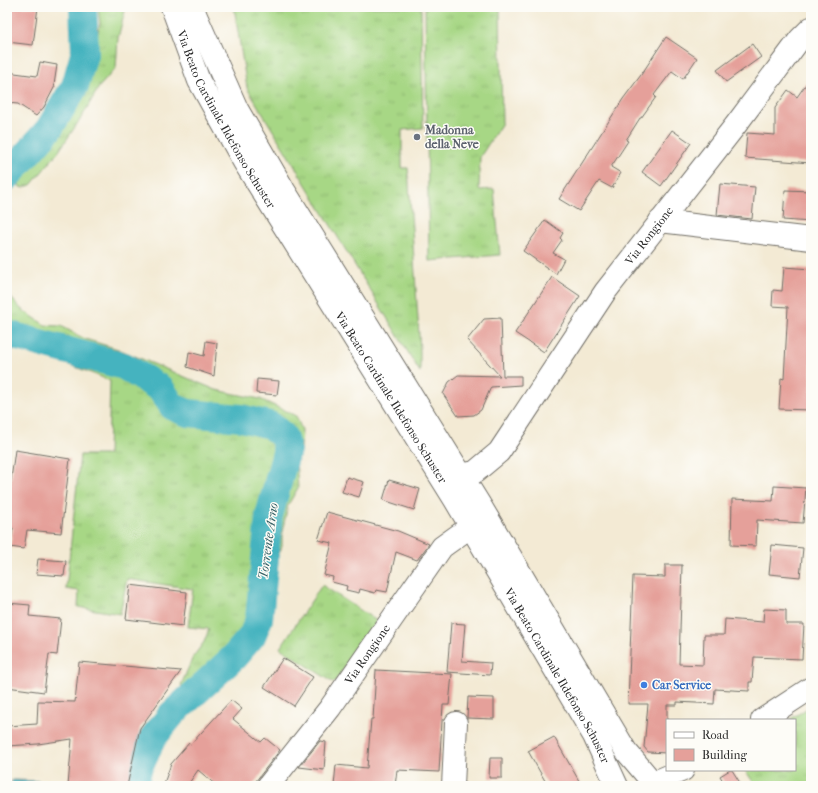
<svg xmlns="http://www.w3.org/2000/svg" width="818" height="793" font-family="'IM FELL French Canon',serif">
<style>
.grass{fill:url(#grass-tufts);stroke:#698158}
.water{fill:url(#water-ripples);stroke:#386f75}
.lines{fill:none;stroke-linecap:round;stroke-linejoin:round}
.river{stroke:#44b3bf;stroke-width:28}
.building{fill:#e5a09a}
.minor-casing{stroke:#716e66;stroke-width:24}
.minor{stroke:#fff;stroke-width:22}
.worship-dot{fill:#6b7280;stroke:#fdfcf7;stroke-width:1.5}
.shop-dot{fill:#3f7fe0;stroke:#fdfcf7;stroke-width:1.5}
.labels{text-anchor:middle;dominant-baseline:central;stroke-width:3;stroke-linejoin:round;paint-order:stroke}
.street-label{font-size:12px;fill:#2b2b2b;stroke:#fdfcf7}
.worship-label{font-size:12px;font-weight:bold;fill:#5b616d;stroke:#fdfcf7;text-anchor:start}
.shop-label{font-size:12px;font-weight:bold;fill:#366cbe;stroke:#fdfcf7;text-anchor:start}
.water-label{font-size:13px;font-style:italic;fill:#356166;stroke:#fdfcf7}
</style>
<defs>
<pattern id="grass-tufts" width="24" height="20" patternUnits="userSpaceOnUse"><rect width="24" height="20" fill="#a7d785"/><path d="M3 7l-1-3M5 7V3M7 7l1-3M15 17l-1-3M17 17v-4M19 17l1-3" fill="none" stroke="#90b973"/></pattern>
<pattern id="water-ripples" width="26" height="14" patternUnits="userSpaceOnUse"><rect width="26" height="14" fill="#44b3bf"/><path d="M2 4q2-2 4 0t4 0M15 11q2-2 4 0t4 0" fill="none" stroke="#39929b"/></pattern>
</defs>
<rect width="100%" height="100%" fill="#fdfcf7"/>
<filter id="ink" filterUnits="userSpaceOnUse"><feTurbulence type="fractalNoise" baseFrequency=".025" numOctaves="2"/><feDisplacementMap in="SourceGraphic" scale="8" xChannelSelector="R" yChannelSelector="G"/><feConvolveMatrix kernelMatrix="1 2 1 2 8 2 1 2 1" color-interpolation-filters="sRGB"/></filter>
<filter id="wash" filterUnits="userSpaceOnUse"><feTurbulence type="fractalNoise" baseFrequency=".012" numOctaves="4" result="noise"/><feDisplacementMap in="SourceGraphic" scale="16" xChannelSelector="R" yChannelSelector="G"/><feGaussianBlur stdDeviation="0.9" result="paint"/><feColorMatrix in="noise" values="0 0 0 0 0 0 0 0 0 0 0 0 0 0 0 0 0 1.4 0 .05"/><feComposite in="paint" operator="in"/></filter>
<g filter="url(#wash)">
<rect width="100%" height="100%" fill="#f3ead4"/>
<g class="grass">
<path d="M98,7H126L118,38L116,68L99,87L83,115L59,151L31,185L21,188L16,181L25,165L50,145L59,125L76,100L90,70L100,23Z"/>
<path d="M234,7H421L423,128L402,130V168H408L420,350V372L247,88Z"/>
<path d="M425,7H500L502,123L480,157L479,190L494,189L500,255L429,261Z"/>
<path d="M7,293L21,309L45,325L61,326L85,339L118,349L216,390L260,399L296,416L302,430L301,449L296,460L298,488L288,505L282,532V546L274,568L270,606L265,635L256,645L220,677L209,698L192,709L181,685L193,657L204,642L209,629L188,627L193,589L127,579L120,614L78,607L79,591L66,589L80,455H108L110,381C77,366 41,356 7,342Z"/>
<path d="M322,585L377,621L334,683L280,648Z"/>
<path d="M811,706V786H756L745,770H795V720H789Z"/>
</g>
<path class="water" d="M12,780L40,781V786H12Z"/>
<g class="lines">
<g class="river">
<path d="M7,177L49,129L75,86L85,51L83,7"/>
<path d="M7,334L124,366L161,389L173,407L188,413L241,418L270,425L283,436L287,449L269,516L259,619L252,636L234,657L172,714L152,739L138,769L135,786"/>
</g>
</g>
<g id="blocks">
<g class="building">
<path d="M7,7H38L33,45L7,42Z"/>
<path d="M666,37L697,58L683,79L672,71L654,95L656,97L641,118H640L626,140L628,141L611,167L621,173L612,188L599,181L579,211L559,199L623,99L641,75Z"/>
<path d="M752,44L761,57L726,82L717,70Z"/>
<path d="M40,62L57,65L54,85L55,86L44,107L36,116L18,104L7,103V72L37,76Z"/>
<path d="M811,77V163L745,158L747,133L775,135V108L788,90L797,97Z"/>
<path d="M672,130L691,143L661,186L642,172Z"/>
<path d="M720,184L755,187L752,219L717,215Z"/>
<path d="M785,190L811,191V222L783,220Z"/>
<path d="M545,220L563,233L560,238L562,240L553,253L564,259L556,274L523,251Z"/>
<path d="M784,267L811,269V410L779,409L781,378L784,379L788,307L772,306L773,290L782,291Z"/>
<path d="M552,277L580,296L544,352L515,333Z"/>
<path d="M501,318L503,376H521V385L491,387L481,410L474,415L458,416L443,394L449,382L458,375L500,376L467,340L484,319Z"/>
<path d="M206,341L217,343L214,376L187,367L189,352L204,356Z"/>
<path d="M257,379L279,381L277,395L256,393Z"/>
<path d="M15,450L70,459L61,533L27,530L24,549L10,547L13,528L7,527V509Z"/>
<path d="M347,477L364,482L359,497L342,492Z"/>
<path d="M389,480L420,489L414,510L383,500Z"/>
<path d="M774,486L806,488L803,523L757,520L756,546L731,545L732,499L773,501Z"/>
<path d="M327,512L398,531L429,544L417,560L396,552L387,592L376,590L375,593L360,589L359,593L346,590L347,586L332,582L333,577L324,575L332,543L318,540Z"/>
<path d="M772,545L803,548L800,577L769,574Z"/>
<path d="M38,559L66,561L64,576L36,574Z"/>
<path d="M665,565H682L679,664L703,665L704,635H724L725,619L763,622L764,609L786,610V624H804L802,659L754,657L752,682H749V691L715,689L714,704L677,702V705H667V753L648,752L644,747L648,704H628L633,576L665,577Z"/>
<path d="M130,585L187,592L183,626L126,619Z"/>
<path d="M7,603L30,605L29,616L61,619L57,655L49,654L44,692L7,687Z"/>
<path d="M451,623L465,624L462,661L491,663L490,675L447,672Z"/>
<path d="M283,658L313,677L294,706L264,687Z"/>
<path d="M79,662L181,671L140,728L127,786H68L72,739L38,744L7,746V726L37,724L38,701L75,702Z"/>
<path d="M376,670L452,674L449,705H443L439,772L397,770L395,786H334L336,765L367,768L371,719H373Z"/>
<path d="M468,697L494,698V719L467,718Z"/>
<path d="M231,700L242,709L233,719L261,742L265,738L280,750L252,786H217L198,770L187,786H163L171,764L189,743L191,744Z"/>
<path d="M554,737L582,786H548L528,751Z"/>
<path d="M320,741L326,742L324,770L299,767Z"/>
<path d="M490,758H502V778H489Z"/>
<path d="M730,770H732L742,786H726L720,776Z"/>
</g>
</g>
</g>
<g filter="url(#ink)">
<use href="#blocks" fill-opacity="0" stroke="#716e66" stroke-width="1"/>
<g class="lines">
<defs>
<g id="minor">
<path id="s1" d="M172,7L199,81L244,162L455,500L594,736L617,786"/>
<path d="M193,7L196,16L237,109L284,190L480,505L626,751L648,777"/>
<path d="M660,221L811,239"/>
<path id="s2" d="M461,475L475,472L499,452L605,292L735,126L800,39L811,28"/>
<path d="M762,720L811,688"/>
<path d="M657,781L683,770"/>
<path id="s3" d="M268,786L330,708L442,547L470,527"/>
<path d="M453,786L456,723"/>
</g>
</defs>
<use href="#minor" class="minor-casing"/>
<use href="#minor" class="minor"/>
</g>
</g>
<circle class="worship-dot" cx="417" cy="137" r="4"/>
<circle class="shop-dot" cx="644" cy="685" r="4"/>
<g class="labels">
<g class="street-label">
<text stroke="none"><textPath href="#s1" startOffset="125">Via Beato Cardinale Ildefonso Schuster</textPath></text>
<text stroke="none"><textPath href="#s2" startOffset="309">Via Rongione</textPath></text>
<text stroke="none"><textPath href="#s1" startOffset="449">Via Beato Cardinale Ildefonso Schuster</textPath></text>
<text stroke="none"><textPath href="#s3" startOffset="165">Via Rongione</textPath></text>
<text stroke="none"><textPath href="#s1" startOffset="773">Via Beato Cardinale Ildefonso Schuster</textPath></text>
</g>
<g class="worship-label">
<text x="425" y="130">Madonna<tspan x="425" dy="14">della Neve</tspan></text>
</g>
<g class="shop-label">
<text x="652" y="685">Car Service</text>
</g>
<g class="water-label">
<text transform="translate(268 541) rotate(-82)">Torrente Arno</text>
</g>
</g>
<rect width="818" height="793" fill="none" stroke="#fdfcf7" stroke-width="24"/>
<rect x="666" y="719" width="130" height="52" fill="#fdfcf7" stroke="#a9a8a5"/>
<rect x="674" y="732" width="20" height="6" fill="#ffffff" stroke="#a9a8a5"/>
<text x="702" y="739" font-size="12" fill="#2b2b2b">Road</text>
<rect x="674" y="749" width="20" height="12" fill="#e5a09a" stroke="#a9a8a5"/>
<text x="702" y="759" font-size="12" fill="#2b2b2b">Building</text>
</svg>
